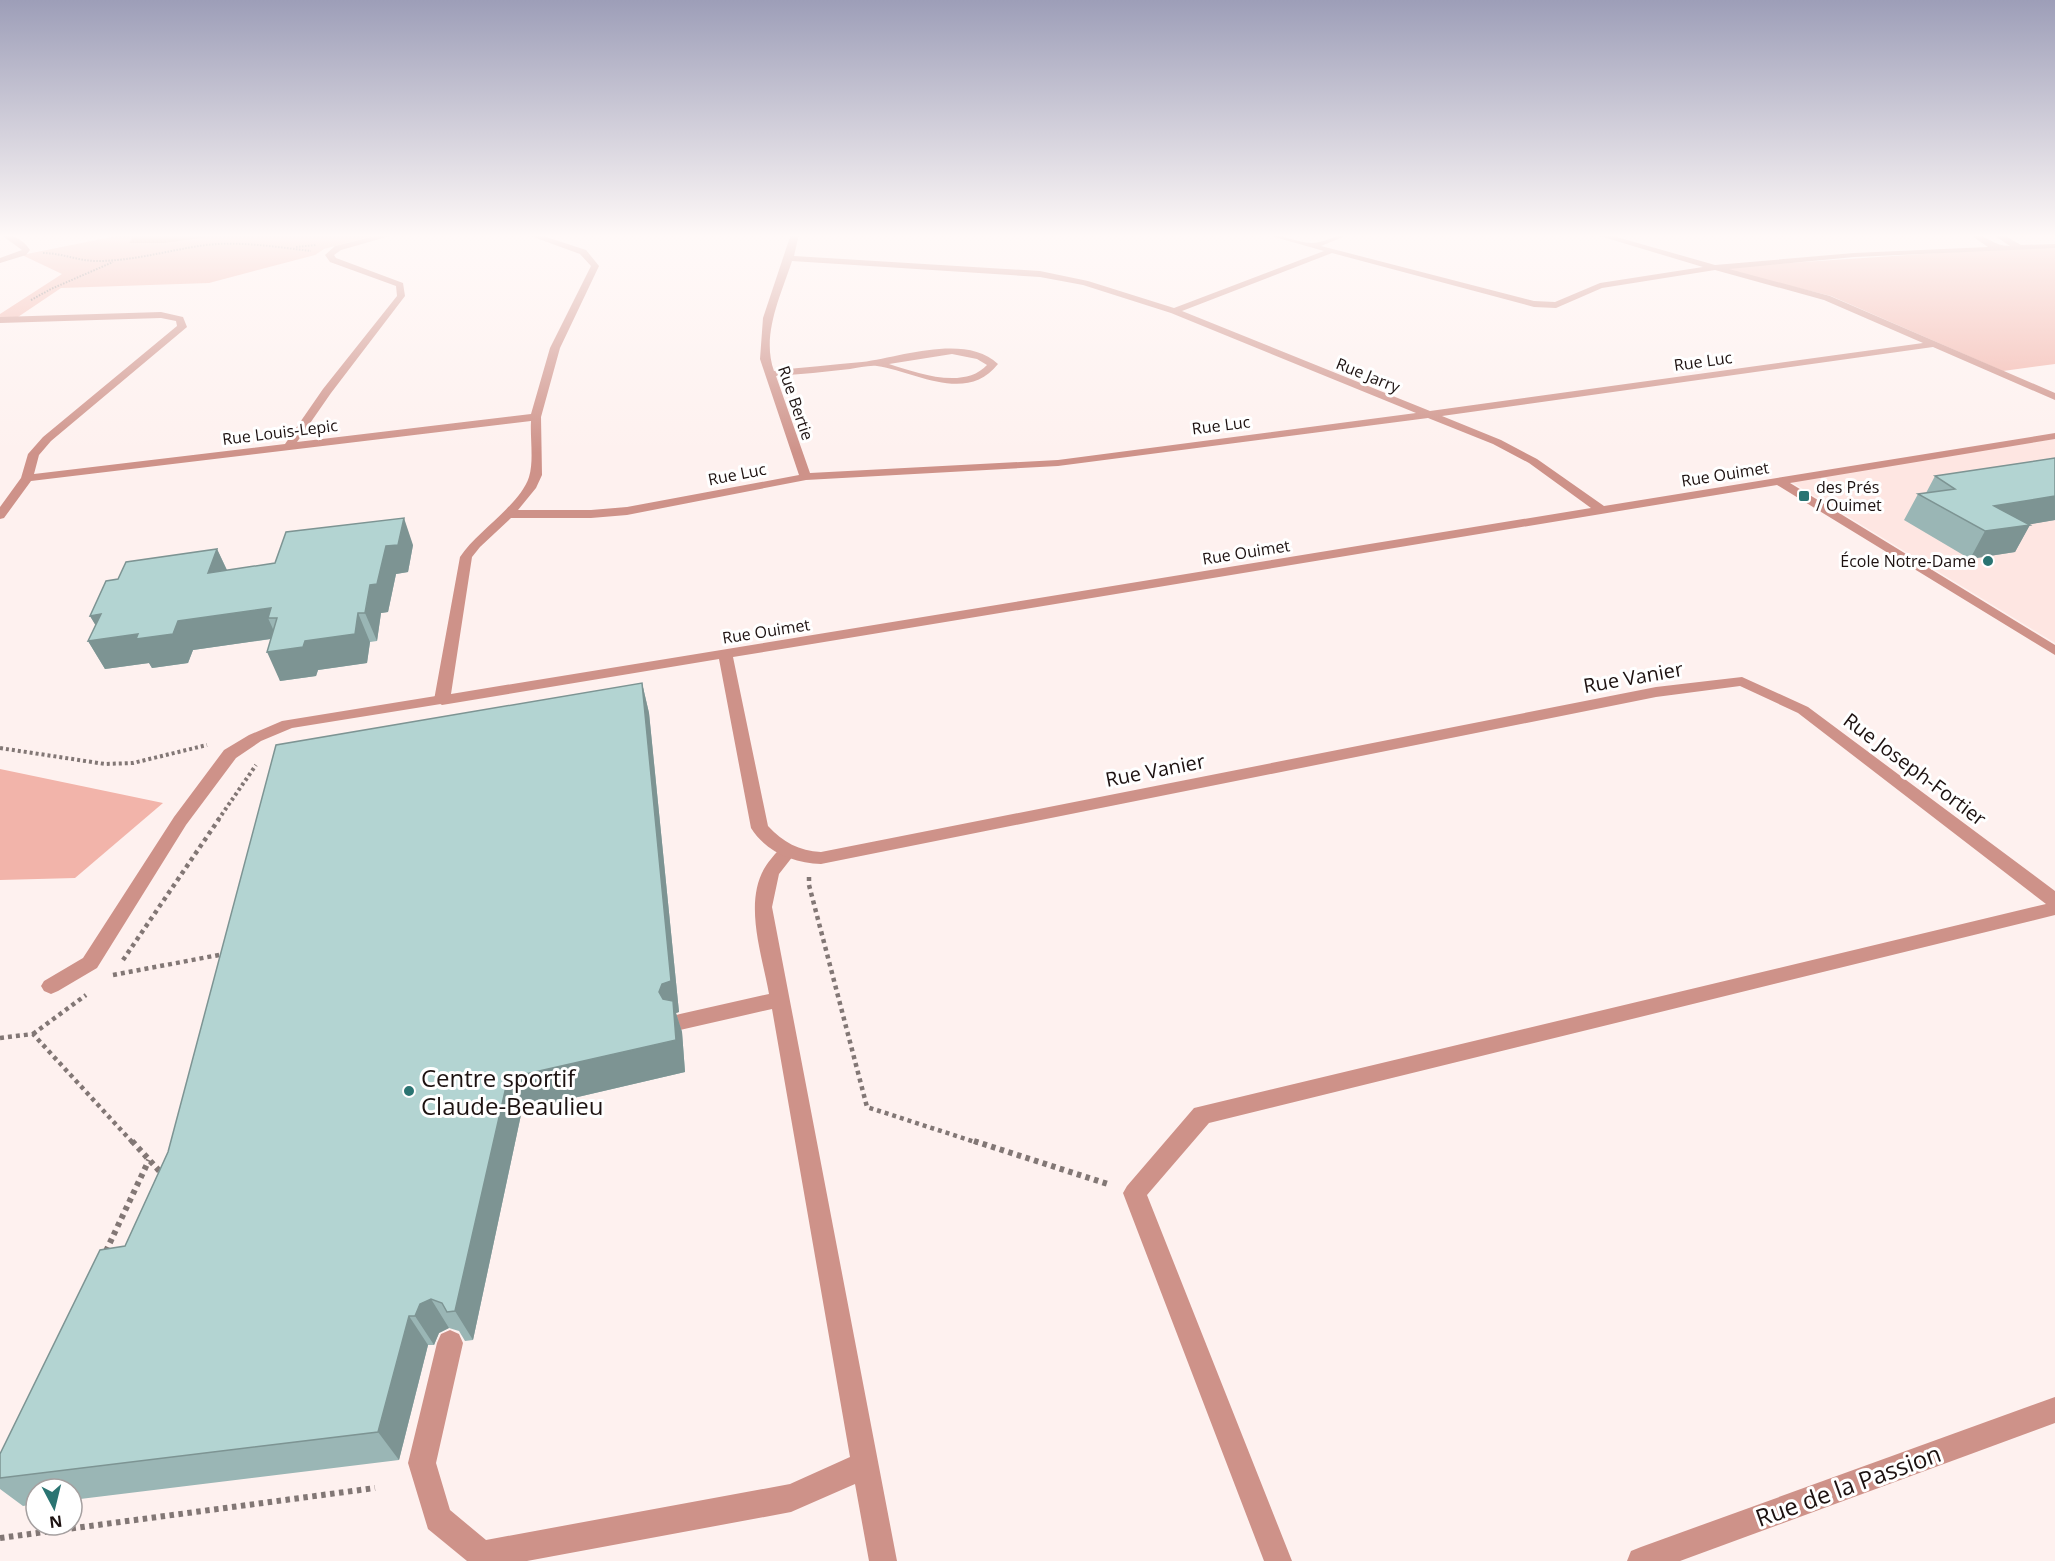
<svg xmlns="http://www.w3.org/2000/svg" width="2055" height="1561" font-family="'Open Sans',sans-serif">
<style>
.built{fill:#fee6e2}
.green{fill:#f2b4aa}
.water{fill:#ce7c70}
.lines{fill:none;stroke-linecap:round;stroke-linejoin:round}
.path-far3{stroke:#827775;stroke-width:2;stroke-dasharray:1.5 1.5;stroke-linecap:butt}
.path-far2{stroke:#827775;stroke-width:4;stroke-dasharray:3 3;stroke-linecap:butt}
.path-far1{stroke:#827775;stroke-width:4.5;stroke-dasharray:4 4;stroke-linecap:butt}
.path{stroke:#827775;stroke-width:6;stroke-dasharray:4.5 4.5;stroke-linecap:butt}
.service{fill:#ce9289;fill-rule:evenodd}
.minor{fill:#ce9289;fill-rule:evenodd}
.wall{fill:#9ab6b5}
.shaded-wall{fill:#7d9493}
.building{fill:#b3d4d2;stroke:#7d9493;stroke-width:1.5}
.poi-dot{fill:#2a7472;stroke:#fff;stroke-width:2}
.labels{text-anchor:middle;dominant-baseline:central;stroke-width:6;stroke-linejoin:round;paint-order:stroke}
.far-street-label{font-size:16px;fill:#1d1211;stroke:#fff}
.far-poi-label{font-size:16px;fill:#1d1211;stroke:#fff;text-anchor:start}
.street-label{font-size:20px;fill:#1d1211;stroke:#fff}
.near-poi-label{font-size:24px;fill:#1d1211;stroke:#fff;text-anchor:start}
.near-street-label{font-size:24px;fill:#1d1211;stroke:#fff}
</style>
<rect width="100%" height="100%" fill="#fef1ef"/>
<path class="built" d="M2055,439V643L1788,480Z"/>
<g class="green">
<path d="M126,234H380L324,249L315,255L209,283L61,288L15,319L0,320V314L62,274L22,255Z"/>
<path d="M2055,245V364L2003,371L1831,296L1716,268Z"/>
<path d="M0,769L163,803L75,878L0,880Z"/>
</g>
<path class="water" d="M144,234H226L165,243H129L134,237Z"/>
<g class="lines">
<g class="path-far3">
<path d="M296,247L316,245"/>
<path d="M43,253C62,253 78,261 97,261C134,261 169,250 206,245C240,241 277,247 311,251"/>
<path d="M31,300L51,289L113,262"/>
</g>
<g class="path-far2">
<path d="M0,748L105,764L133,763L207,745"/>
<path d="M218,820L256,765"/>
</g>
<g class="path-far1">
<path d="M809,877V885L867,1107L978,1143"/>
<path d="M123,960L219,819"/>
<path d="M113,975L224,954"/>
<path d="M33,1034L86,995"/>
<path d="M0,1038L33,1034L133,1143"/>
</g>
<g class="path">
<path d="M132,1141L163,1175"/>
<path d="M974,1141L1111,1185"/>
<path d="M106,1251L149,1160"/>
<path d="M0,1538L375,1488"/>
</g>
<g class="service">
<path d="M442,695L447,697L450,700L447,703L292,728L261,741L236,758L186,825L97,968L58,991L51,994L44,991L41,986L44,981L83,958L174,817L224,750L249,735L282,721Z"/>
<path d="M788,845L794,847L797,851L779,874L772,907L897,1561H869L855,1484L791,1512L527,1561H467L428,1529L408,1463L437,1343L441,1334L450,1330L459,1334L463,1343L436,1463L450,1510L486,1540L790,1484L850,1457L772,1009L680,1030L673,1028L670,1022L673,1016L680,1014L769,994C762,953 740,895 771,859C776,853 780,847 788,845Z"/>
</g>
<g class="minor">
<path d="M0,234C12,234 24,240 30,250L26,255L0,263V258L22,250Z"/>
<path d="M383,234H397L341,250L334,255L336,258L403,283L405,296L331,393L297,442L531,414L550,348L591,266L580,254L525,234H537L586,250L599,266L560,348L541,417L542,475L536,488L518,510H591L627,507L799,475L760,359L763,318L791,234H799L794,256L1040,271L1088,281L1174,308L1324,251L1264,234C1281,234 1297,243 1312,243C1325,243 1336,234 1350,234L1321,246L1534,301L1555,302L1600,283L1703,267L1593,234H1606L1715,265L1854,253L1988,247L1969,234C1986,234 1993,246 2010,246L1992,234H2002L2021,245L2055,244V248L1854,257L1729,269L1830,296L2055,393V400L1933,347L1442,416L1501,440L1537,459L1604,506L2055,433V439L1790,483L2055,645V655L1777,485L733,657L768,826C783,842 799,851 821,852L1656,687L1742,677L1808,707L2055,891V915L1209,1123L1147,1195L1292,1561H1264L1123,1193L1127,1186L1194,1108L2046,904L1798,713L1740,686L1656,697L821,864C794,863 766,852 751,828L719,659L442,705L434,700L460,557C477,531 520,505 529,477C534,461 530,438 531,421L31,481L4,518L0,519V507L21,478L28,454L43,437L177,326L176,321L161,318L0,323V317L161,312L183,317L187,327L51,441L39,455L34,474L285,444L323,389L397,296L396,286L330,262L325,255L335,246ZM1332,253L1534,307L1556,308L1602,288L1715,270L1824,300L1923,343L1430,411L1182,311ZM792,261L1040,277L1083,285L1171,313L1416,413L1058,460L810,473L776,376C801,374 825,372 850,369C858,368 869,365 877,366C916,372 967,404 998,364C966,333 901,357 862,362C833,365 803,367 774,371C761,335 781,295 792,261ZM952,354L977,359L987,365C964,390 917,373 889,364ZM1428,418L1493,444L1529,463L1591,508L451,694L472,557L480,547L511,518H591L627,515L806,480L1058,466Z"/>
<path d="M2055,1397V1423L1680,1561H1627L1631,1551L1641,1547Z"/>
</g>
</g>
<g class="wall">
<path d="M2055,458V520L2030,524L2015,552L1970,559L1904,520L1918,494L1926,493L1935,476Z"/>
<path d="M413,545L408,572L396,574L388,612L381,613L377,641L370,642L367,663L318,670L316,676L280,681L271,639L193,650L188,663L152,668L149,663L105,669L88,641L96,625L90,616L118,579L217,549L227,570Z"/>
<path d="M642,683L649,713L679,1012L676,1013L682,1032L685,1072L522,1110L473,1340L465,1341L459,1331L449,1328L439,1333L434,1345H428L399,1460L72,1500V1489H36V1504L23,1506L0,1489V1454L125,1246L168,1152Z"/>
</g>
<g class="shaded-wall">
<path d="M2055,496V520L2015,527L2030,525L2015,552L1970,559L1985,531L1994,506Z"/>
<path d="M404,518L413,545L408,572L396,574L388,612L381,613L377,641L365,613L370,585L386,546Z"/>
<path d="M217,549L230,577L208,573Z"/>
<path d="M271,608L268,618L277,638L193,650L188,663L152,668L149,663L105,669L88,641L103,638L90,616L101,614L178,621Z"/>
<path d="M358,613L370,642L367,663L318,670L316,676L280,681L267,652L305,641Z"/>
<path d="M642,683L649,713L679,1012L676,1013L682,1032L685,1072L522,1110L473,1340L455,1311L508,1078L659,992Z"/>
<path d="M431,1299L449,1328L439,1333L434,1345L415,1316L420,1304Z"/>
<path d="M409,1316L428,1345L399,1460L378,1432Z"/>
</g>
<g class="building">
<path d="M2055,458V496L1994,506L2030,525L1985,531L1918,494L1955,489L1935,476Z"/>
<path d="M404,518L398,545L386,546L377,584L370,585L365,613H358L355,634L305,641L303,647L267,652L277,618H268L271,608L178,621L173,634L136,639L138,634L88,641L101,614L90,616L106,581L118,579L126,562L217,549L208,573L275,563L286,532Z"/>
<path d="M642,683L671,981L662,984L659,992L663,999L673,1001L676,1040L508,1078L455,1311L447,1312L442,1303L431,1299L420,1304L415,1316H409L378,1432L0,1478V1454L100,1250L125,1246L168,1152L276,745Z"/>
</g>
<linearGradient id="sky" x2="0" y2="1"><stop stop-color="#9d9eb8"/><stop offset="0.52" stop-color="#fff9f8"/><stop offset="1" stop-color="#fff9f8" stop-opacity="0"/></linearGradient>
<rect width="2055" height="453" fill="url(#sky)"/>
<g class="poi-dot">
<rect x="1798" y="490" width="12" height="12" rx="3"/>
<circle cx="1988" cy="561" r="6"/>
<circle cx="409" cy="1091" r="6"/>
</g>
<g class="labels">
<g class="far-street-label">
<text transform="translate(1703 361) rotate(-8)">Rue Luc</text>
<text transform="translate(1368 375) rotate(22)">Rue Jarry</text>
<text transform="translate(796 403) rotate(71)">Rue Bertie</text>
<text transform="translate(1221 425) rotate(-7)">Rue Luc</text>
<text transform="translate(280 432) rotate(-7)">Rue Louis-Lepic</text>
<text transform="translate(737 474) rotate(-11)">Rue Luc</text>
<text transform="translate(1725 474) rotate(-9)">Rue Ouimet</text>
<text transform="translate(1246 552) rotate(-9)">Rue Ouimet</text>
<text transform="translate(766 631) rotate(-9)">Rue Ouimet</text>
</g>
<g class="far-poi-label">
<text x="1816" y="487">des Prés<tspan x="1816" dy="18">/ Ouimet</tspan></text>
<text x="1976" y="561" text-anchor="end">École Notre-Dame</text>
</g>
<g class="street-label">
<text transform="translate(1633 677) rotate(-10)">Rue Vanier</text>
<text transform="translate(1915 769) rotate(37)">Rue Joseph-Fortier</text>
<text transform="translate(1155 770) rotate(-11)">Rue Vanier</text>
</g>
<g class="near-poi-label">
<text x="421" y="1077">Centre sportif<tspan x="421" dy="28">Claude-Beaulieu</tspan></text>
</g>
<g class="near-street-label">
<text transform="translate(1848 1485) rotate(-20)">Rue de la Passion</text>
</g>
</g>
<g transform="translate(54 1507) rotate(173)"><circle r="28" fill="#ffffff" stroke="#a5a0a0" stroke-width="1.5"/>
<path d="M0-4.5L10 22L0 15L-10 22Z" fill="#2a7472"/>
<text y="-9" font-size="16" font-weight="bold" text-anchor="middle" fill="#1d1211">N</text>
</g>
</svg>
